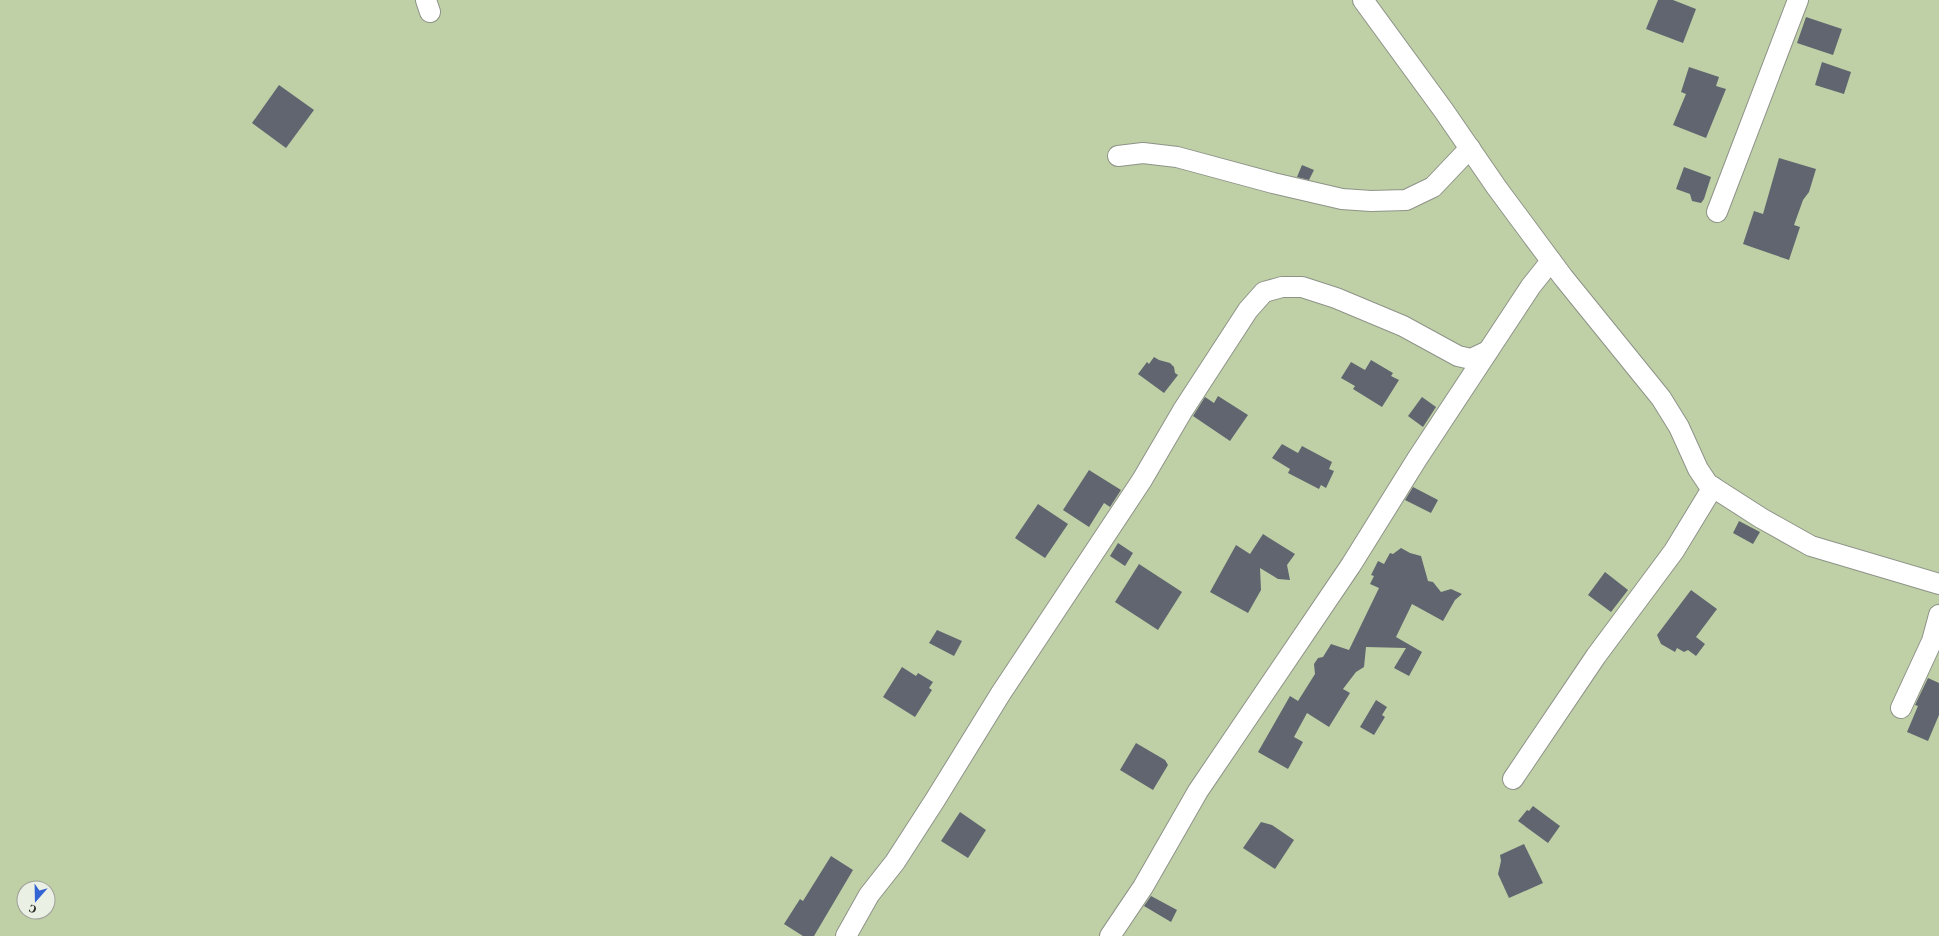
<svg xmlns="http://www.w3.org/2000/svg" width="1939" height="936" font-family="'Source Serif 4',serif">
<style>
.green{fill:#bfd0a7;fill-rule:evenodd}
.building{fill:#60656f}
.lines{fill:none;stroke-linecap:round;stroke-linejoin:round}
.minor-casing{stroke:#8e9388;stroke-width:22}
.minor{stroke:#fff;stroke-width:20}
</style>
<rect width="100%" height="100%" fill="#ebf0e4"/>
<path class="green" d="M0,0H1939V936H0ZM24,888H48V912H24Z"/>
<g class="building">
<path d="M1658,0H1673L1696,9L1683,43L1646,29Z"/>
<path d="M1806,17L1842,29L1833,55L1797,43Z"/>
<path d="M1822,62L1851,72L1844,94L1815,85Z"/>
<path d="M1689,67L1719,77L1716,86L1726,89L1706,138L1673,125L1686,94L1681,92Z"/>
<path d="M279,85L314,110L286,148L252,123Z"/>
<path d="M1779,158L1816,169L1809,192L1803,200L1794,225L1800,227L1789,260L1743,244L1754,211L1763,214Z"/>
<path d="M1302,165L1314,170L1309,180L1297,177Z"/>
<path d="M1684,167L1711,177L1704,199L1701,203L1692,201L1690,194L1676,189Z"/>
<path d="M1154,357L1159,360L1170,363L1174,367L1175,373L1178,375L1164,393L1138,374L1147,362L1149,364Z"/>
<path d="M1371,360L1393,373L1391,376L1399,380L1382,407L1353,389L1355,386L1341,378L1351,362L1365,370Z"/>
<path d="M1218,396L1248,415L1230,441L1193,416L1205,397L1214,403Z"/>
<path d="M1422,397L1436,407L1423,427L1408,416Z"/>
<path d="M1282,444L1298,453L1302,446L1332,462L1329,469L1334,471L1326,488L1321,485L1319,489L1288,473L1290,469L1272,458Z"/>
<path d="M1089,470L1121,490L1110,507L1104,503L1089,527L1063,510Z"/>
<path d="M1413,487L1438,500L1431,513L1405,500Z"/>
<path d="M1038,504L1068,524L1045,558L1015,538Z"/>
<path d="M1739,521L1760,532L1753,544L1733,533Z"/>
<path d="M1263,534L1295,554L1287,565L1290,580L1278,579L1260,568L1261,590L1248,613L1210,592L1236,545L1250,554Z"/>
<path d="M1118,543L1133,553L1125,566L1110,556Z"/>
<path d="M1401,548L1410,553L1421,556L1428,581L1433,582L1441,592L1451,589L1462,594L1455,600L1443,621L1412,604L1396,637L1422,652L1409,676L1394,668L1406,648L1366,647L1364,667L1356,672L1343,689L1350,693L1329,727L1307,713L1294,737L1303,742L1288,769L1258,752L1290,696L1298,701L1315,674L1314,664L1318,658L1323,657L1331,644L1349,650L1379,588L1370,584L1374,576L1371,575L1378,561L1384,564L1390,553L1393,554Z"/>
<path d="M1139,564L1182,592L1158,630L1115,602Z"/>
<path d="M1605,572L1628,590L1611,612L1588,595Z"/>
<path d="M1691,590L1717,609L1696,637L1705,644L1696,656L1688,650L1684,652L1677,648L1675,652L1661,644L1657,635Z"/>
<path d="M937,630L962,641L954,656L929,643Z"/>
<path d="M902,667L916,676L918,673L933,682L929,688L932,690L915,717L883,697Z"/>
<path d="M1928,678L1939,683V715L1928,741L1907,732L1918,706L1915,705Z"/>
<path d="M1376,700L1387,707L1382,715L1385,717L1374,735L1360,727Z"/>
<path d="M1136,743L1165,760L1168,765L1153,790L1120,770Z"/>
<path d="M1533,806L1560,826L1548,843L1518,821L1527,810L1529,811Z"/>
<path d="M960,812L986,830L968,858L941,841Z"/>
<path d="M1261,822L1272,825L1294,840L1275,869L1243,848Z"/>
<path d="M1524,844L1543,883L1509,898L1498,874L1501,861L1500,855Z"/>
<path d="M831,856L853,870L814,936H803L784,924L800,899L803,901Z"/>
<path d="M1151,896L1177,910L1171,922L1144,906Z"/>
</g>
<g class="lines">
<defs>
<g id="minor">
<path d="M426,0L430,12"/>
<path d="M1363,0L1444,111L1497,188L1563,277L1661,398L1679,427L1698,469L1708,484L1761,518L1811,546L1939,584"/>
<path d="M1118,156L1143,153L1177,157L1273,183L1342,199L1371,201L1406,200L1433,187L1470,148"/>
<path d="M1717,212L1798,0"/>
<path d="M1901,708L1932,641L1939,615"/>
<path d="M1513,779L1596,656L1674,551L1713,487"/>
<path d="M846,936L869,895L895,862L935,800L1001,693L1142,480L1183,410L1248,310L1264,292L1282,287H1302L1336,298L1403,326L1458,356L1471,359L1488,351"/>
<path d="M1110,936L1143,887L1198,791L1351,565L1417,459L1531,286L1551,261"/>
</g>
</defs>
<use href="#minor" class="minor-casing"/>
<use href="#minor" class="minor"/>
</g>
<g transform="translate(36 900) rotate(200)"><circle r="19" fill="#ebf0e4" stroke="#9da098"/>
<path d="M0-3L7 15L0 10L-7 15Z" fill="#3364d3"/>
<text y="-6" font-size="11" font-weight="bold" text-anchor="middle" fill="#282925">С</text>
</g>
</svg>
